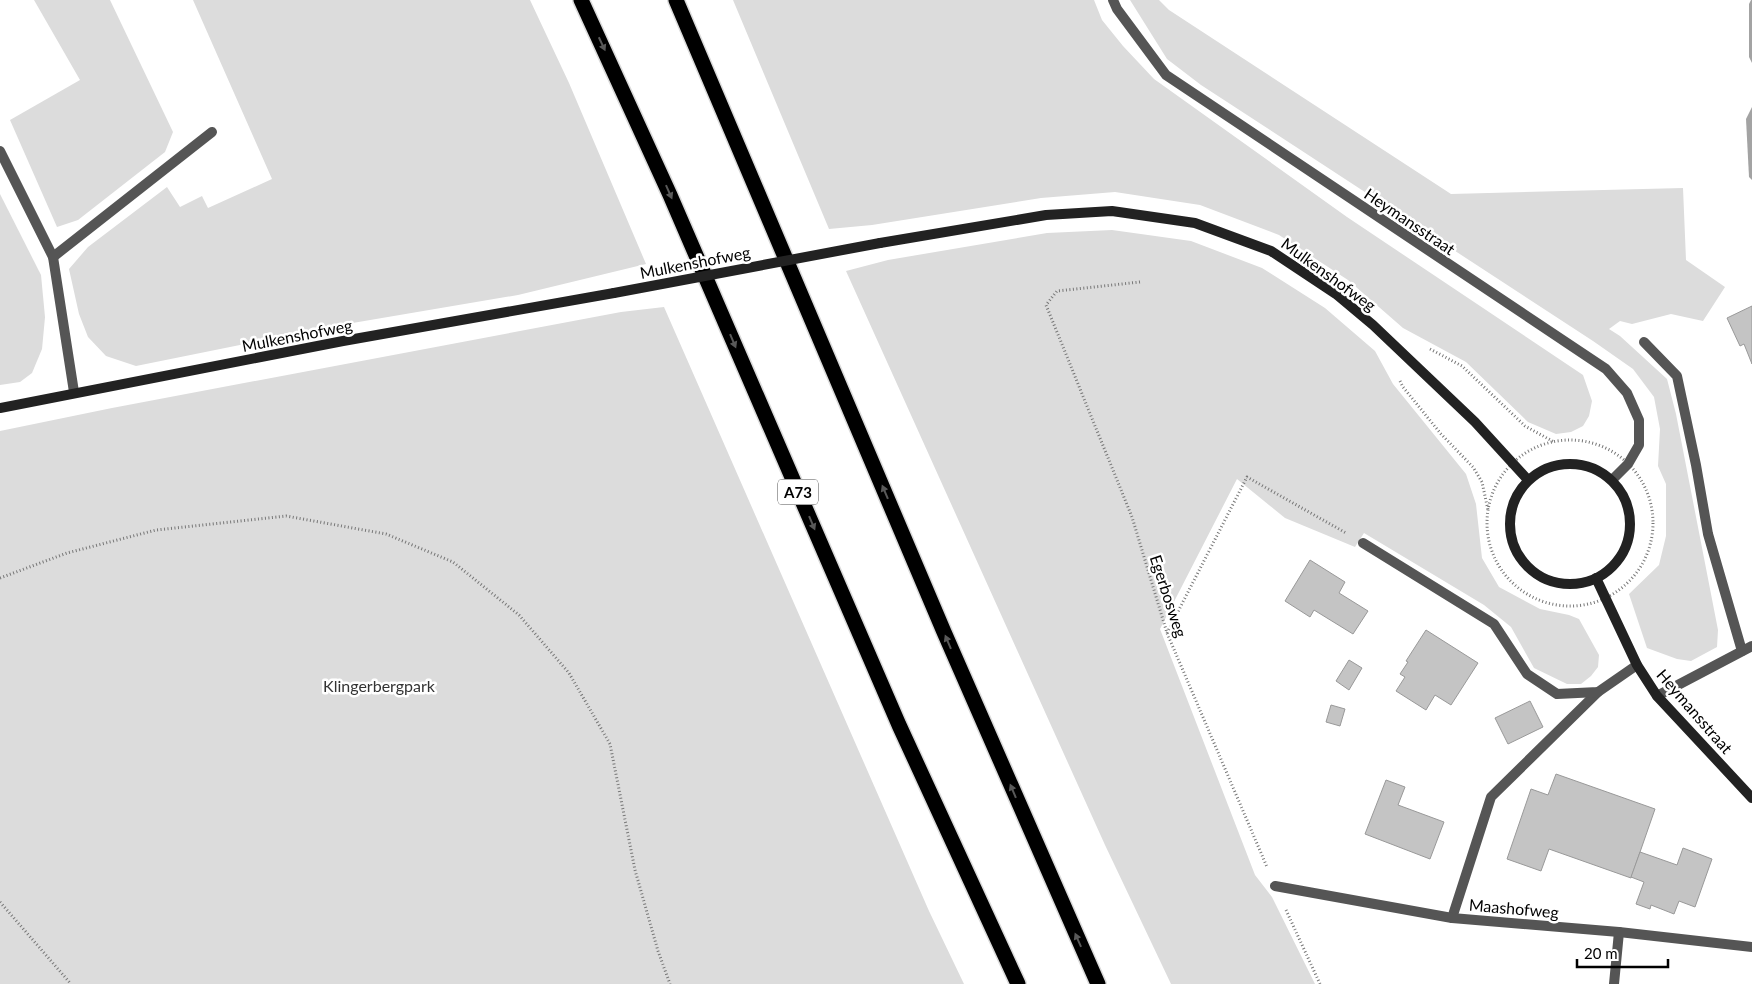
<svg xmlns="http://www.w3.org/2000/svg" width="1752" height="984" font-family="Lato,sans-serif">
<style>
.green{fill:#dcdcdc}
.water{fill:#a3a3a3}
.building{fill:#c4c4c4;stroke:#999}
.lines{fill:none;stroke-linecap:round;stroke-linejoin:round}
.highway-casing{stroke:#dbdbdb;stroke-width:18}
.path{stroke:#777;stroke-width:3;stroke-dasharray:1 2.5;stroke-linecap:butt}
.lane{stroke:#555;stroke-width:10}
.street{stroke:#555;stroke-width:10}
.secondary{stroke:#222;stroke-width:10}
.highway{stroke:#000;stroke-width:15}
.secondary-bridge{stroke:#222;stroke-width:10}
.oneway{fill:#595959}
.labels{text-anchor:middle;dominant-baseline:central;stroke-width:5;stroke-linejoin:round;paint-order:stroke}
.shield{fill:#fff;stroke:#4c4c4c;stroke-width:1}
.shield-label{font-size:15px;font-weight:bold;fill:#000}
.street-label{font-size:16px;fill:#000;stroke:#fff}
.park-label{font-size:16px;fill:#333;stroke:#fff}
</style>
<rect width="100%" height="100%" fill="#fff"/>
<g class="green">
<path d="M34,0H110L173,132L165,152L78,220L57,227L10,120L80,80Z"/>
<path d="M193,0H530L569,83L646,264L518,295L329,327L136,366L106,356L88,337L79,314L69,269L88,247L167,187L180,207L202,196L208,208L272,179Z"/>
<path d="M733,0H1094L1102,20L1123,46L1154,79L1347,217L1583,375L1592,401L1589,416L1583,426L1571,432L1556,434L1528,422L1466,362L1403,328L1348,280L1279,235L1200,205L1115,192L1041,198L872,225L829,229Z"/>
<path d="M1130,0H1159L1169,10L1451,194L1683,188L1686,260L1725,287L1703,321L1671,314L1632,324L1620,321L1609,329L1620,336L1667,379L1676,414L1718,630L1717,647L1691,661L1677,659L1647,648L1629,594L1659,565L1666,536V484L1658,466L1660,429L1654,397L1633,369L1593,341L1201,85L1167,59Z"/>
<path d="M0,194L41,275L45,317L42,349L32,373L20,382L0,385Z"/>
<path d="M1112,230L1191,241L1262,268L1325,308L1375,351L1393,384L1466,474L1476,504L1482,558L1499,587L1540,609L1569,615L1579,619L1599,655L1598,667L1591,676L1581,684H1567L1534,668L1511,627L1484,605L1364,533L1355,547L1285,518L1237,479L1160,629L1255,875L1272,897L1315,984H1171L1105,845L846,271L888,260L1047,233Z"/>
<path d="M664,307L929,911L964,984H0V431L112,408L621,312Z"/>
</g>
<g class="water">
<path d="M1751,0H1752V63L1749,57V4Z"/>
<path d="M1752,107V180L1749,177L1746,119Z"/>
</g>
<g class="building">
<path d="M1752,306V364L1744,344L1740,346L1727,318Z"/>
<path d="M1310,560L1345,582L1339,593L1368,611L1353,634L1314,610L1310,617L1285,601Z"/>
<path d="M1426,630L1478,663L1451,705L1435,695L1426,710L1396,691L1405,677L1400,674L1408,662L1406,661Z"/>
<path d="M1349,660L1362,668L1349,690L1336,681Z"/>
<path d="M1530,701L1543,727L1508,744L1495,718Z"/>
<path d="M1331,705L1345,709L1340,726L1326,722Z"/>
<path d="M1556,774L1655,809L1631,878L1549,849L1541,871L1507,859L1531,789L1548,795Z"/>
<path d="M1386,780L1405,787L1398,805L1444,822L1430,859L1365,834Z"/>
<path d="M1683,848L1712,859L1695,907L1679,901L1674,914L1651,905L1650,909L1636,904L1644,882L1631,877L1640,852L1677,865Z"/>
</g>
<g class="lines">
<defs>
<g id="highway">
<path d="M581,0L670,195L899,725L1018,984"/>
<path d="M676,0L944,632L1098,984"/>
</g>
</defs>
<use href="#highway" class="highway-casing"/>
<g class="path">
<path d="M1140,282L1057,291L1046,305L1132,517L1167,633L1267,867"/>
<path d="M1430,349L1462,366L1525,426L1554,442"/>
<path d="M1400,381L1403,387L1441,434L1473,467L1482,482L1488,510"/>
<circle cx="1570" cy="523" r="83"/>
<path d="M0,578L67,553L156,530L286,516L386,534L453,562L519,615L569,673L610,744L635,870L658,951L670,984"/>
<path d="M1167,633L1247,477L1346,533"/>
<path d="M0,902L71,984"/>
<path d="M1286,910L1320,984"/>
</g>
<g class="lane">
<path d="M0,151L53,257L74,392"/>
<path d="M53,257L212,132"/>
<path d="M1644,342L1677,376L1696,465L1708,534L1742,651"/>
<path d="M1452,918L1491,797L1598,692"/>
<path d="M1614,984L1619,932"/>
</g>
<g class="street">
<path d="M1113,0L1117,9L1166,75L1606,369L1627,393L1639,420V445L1628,464L1612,480"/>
<path d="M1363,543L1494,624L1527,674L1557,694L1598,692L1637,665"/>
<path d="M1657,696L1752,646"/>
<path d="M1275,886L1452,918L1619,932L1752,947"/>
</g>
<g class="secondary">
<path d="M880,243L1046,215L1112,211L1195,223L1271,251L1336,294L1373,325L1475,422L1528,480"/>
<path d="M0,408L343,341L614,293"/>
<circle cx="1570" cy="524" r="60"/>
<path d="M1596,578L1637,665L1657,696L1752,798"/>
</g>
<use href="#highway" class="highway"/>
<path class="secondary-bridge" d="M614,293L880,243"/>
</g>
<defs><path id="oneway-solid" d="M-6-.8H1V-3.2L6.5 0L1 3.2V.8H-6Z" transform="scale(1.25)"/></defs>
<g class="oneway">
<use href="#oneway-solid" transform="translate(602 44) rotate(65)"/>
<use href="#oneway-solid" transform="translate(669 192) rotate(66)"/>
<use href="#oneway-solid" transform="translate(733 341) rotate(67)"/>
<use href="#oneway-solid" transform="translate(885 492) rotate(-113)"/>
<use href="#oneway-solid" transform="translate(812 523) rotate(67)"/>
<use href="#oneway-solid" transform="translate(948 642) rotate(-113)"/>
<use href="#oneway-solid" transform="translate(1013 791) rotate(-113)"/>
<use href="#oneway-solid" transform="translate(1078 940) rotate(-114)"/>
</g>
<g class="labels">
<rect class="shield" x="778" y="479.5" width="40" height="25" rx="4"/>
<g class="shield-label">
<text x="798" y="492">A73</text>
</g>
<g class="street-label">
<text transform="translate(1410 221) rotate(34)">Heymansstraat</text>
<text transform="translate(695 262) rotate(-11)">Mulkenshofweg</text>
<text transform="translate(1329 274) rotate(36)">Mulkenshofweg</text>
<text transform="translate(297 335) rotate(-11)">Mulkenshofweg</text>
<text transform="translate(1169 596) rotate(72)">Egerbosweg</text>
<text transform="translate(1695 711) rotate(49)">Heymansstraat</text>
<text transform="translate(1514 908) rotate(5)">Maashofweg</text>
</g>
<g class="park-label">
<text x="379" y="685">Klingerbergpark</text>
</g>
</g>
<path d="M1577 959v8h91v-8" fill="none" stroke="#000000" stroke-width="2.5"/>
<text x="1584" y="959" font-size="15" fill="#000000" stroke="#ffffff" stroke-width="4" paint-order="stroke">20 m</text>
</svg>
